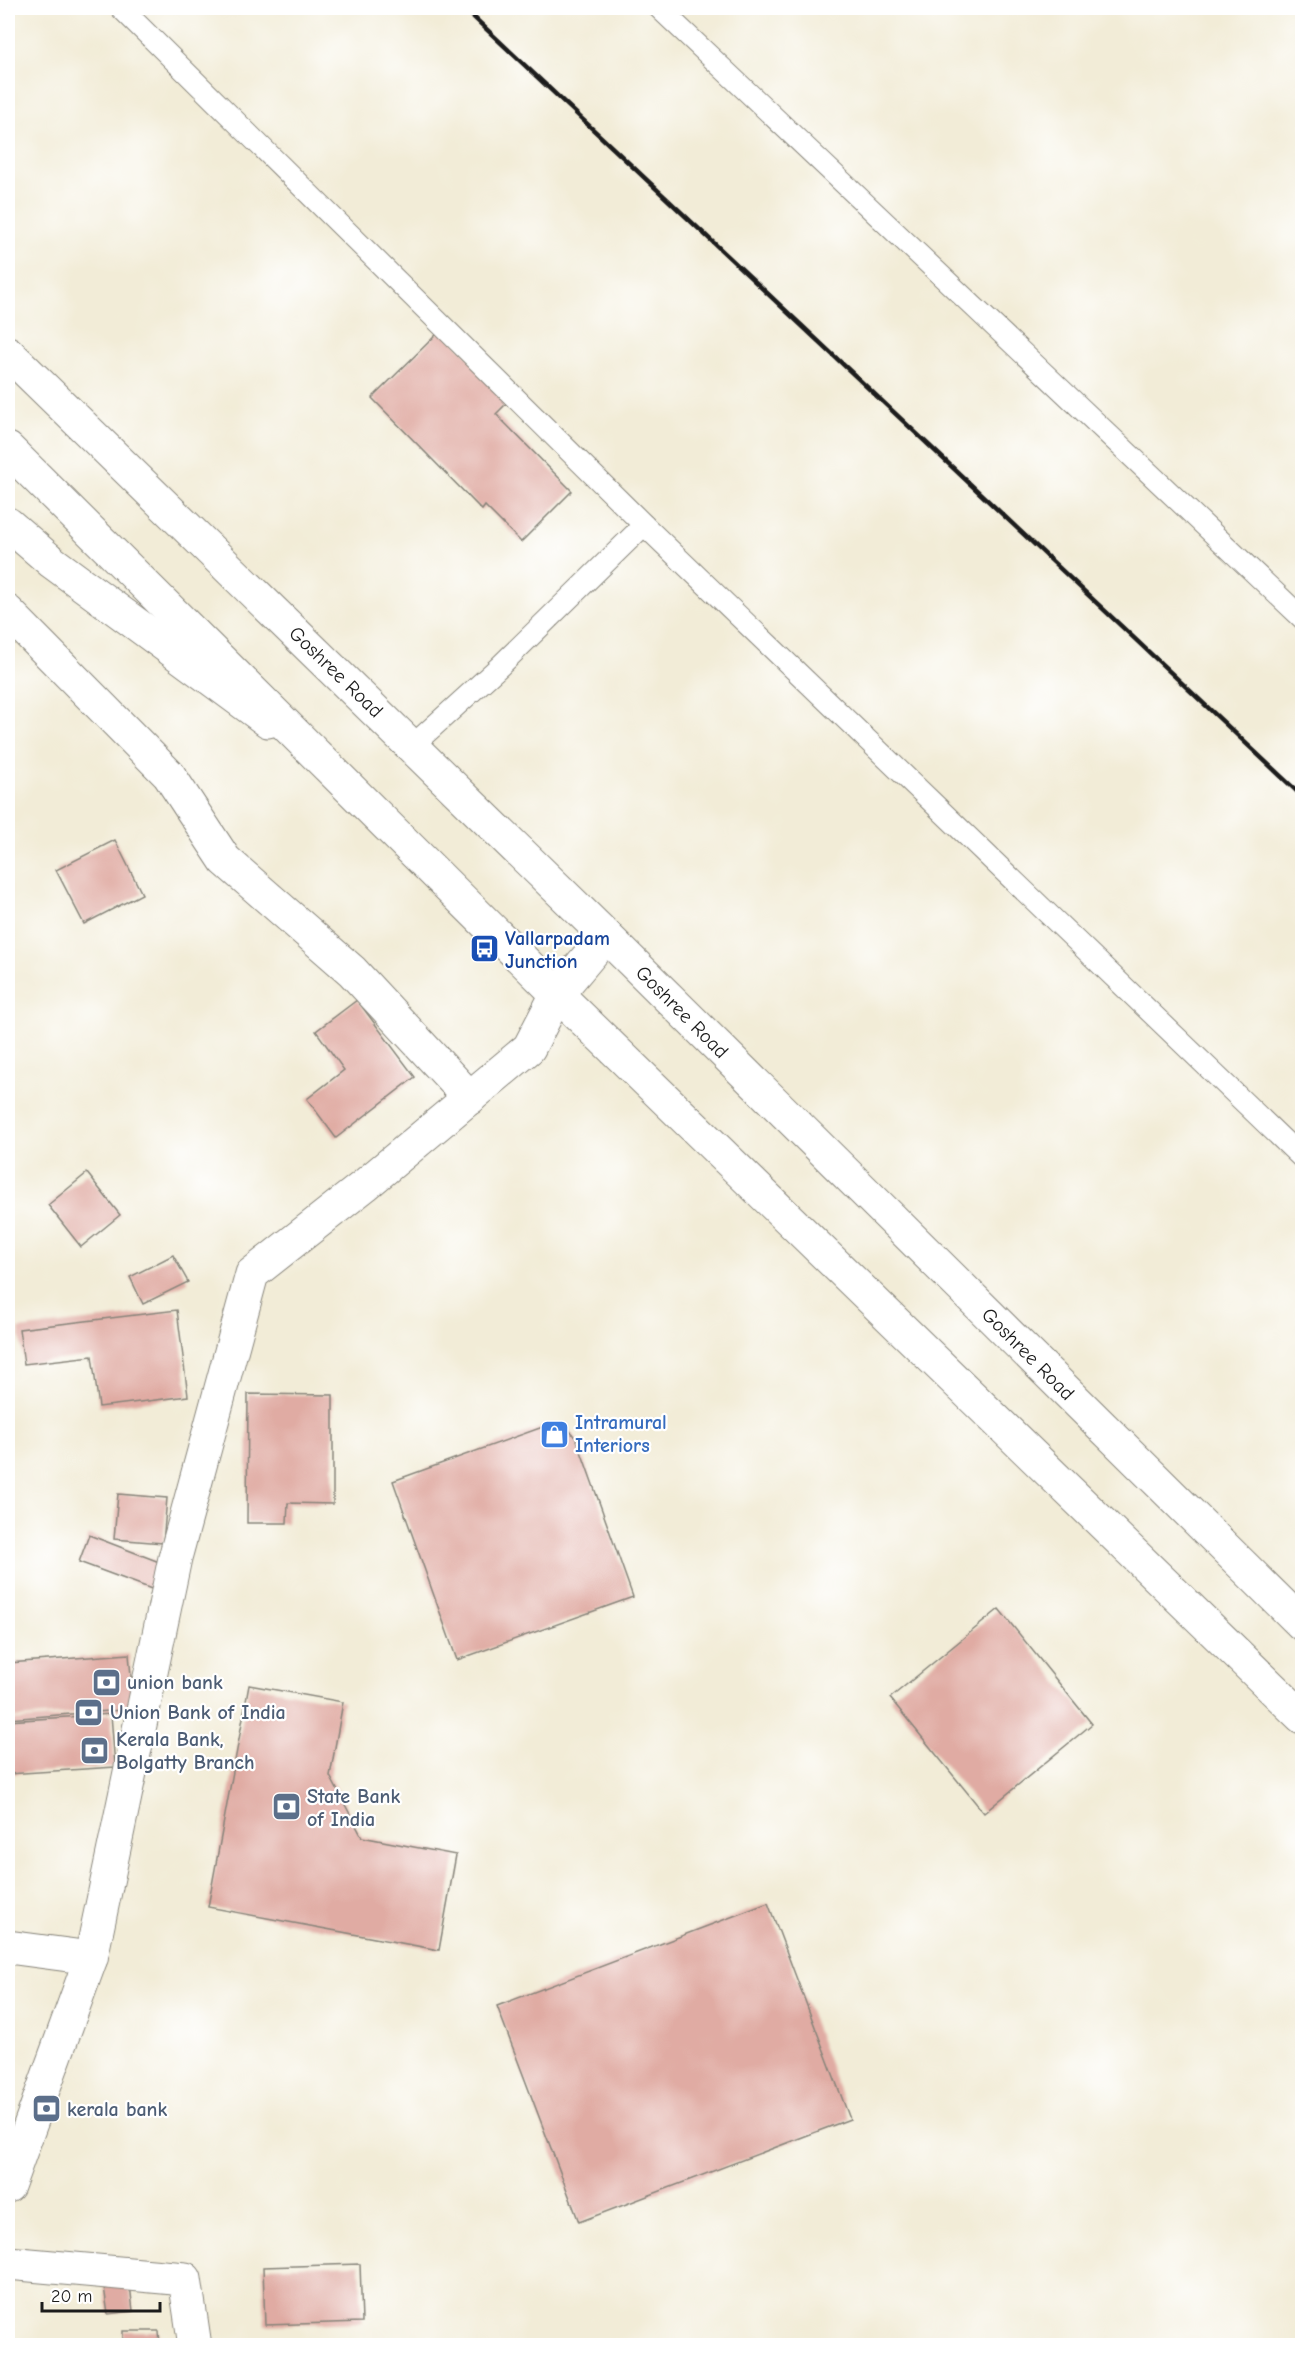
<svg xmlns="http://www.w3.org/2000/svg" width="1310" height="2353" font-family="'Comic Neue',sans-serif">
<style>
.building{fill:#e0aba3}
.lines{fill:none;stroke-linecap:round;stroke-linejoin:round}
.lane-casing{stroke:#87847a;stroke-width:23}
.street-casing{stroke:#87847a;stroke-width:35}
.secondary-casing{stroke:#87847a;stroke-width:35}
.highway-casing{stroke:#87847a;stroke-width:35}
.lane{stroke:#fff;stroke-width:21}
.street{stroke:#fff;stroke-width:33}
.secondary{stroke:#fff;stroke-width:33}
.highway{stroke:#fff;stroke-width:33}
.rail{stroke:#1c1c1c;stroke-width:4.5}
.labels{text-anchor:middle;dominant-baseline:central;stroke-width:4.5;stroke-linejoin:round;paint-order:stroke}
.street-label{font-size:20px;fill:#1c1c1c;stroke:#fff}
.transit-label{font-size:20px;font-weight:bold;fill:#164399;stroke:#fff;text-anchor:start}
.shop-label{font-size:20px;font-weight:bold;fill:#366cbe;stroke:#fff;text-anchor:start}
.service-label{font-size:20px;font-weight:bold;fill:#4e5e75;stroke:#fff;text-anchor:start}
</style>
<rect width="100%" height="100%" fill="#fff"/>
<filter id="ink" filterUnits="userSpaceOnUse"><feTurbulence type="fractalNoise" baseFrequency=".0167" numOctaves="2"/><feDisplacementMap in="SourceGraphic" scale="12" xChannelSelector="R" yChannelSelector="G"/><feConvolveMatrix kernelMatrix="1 2 1 2 8 2 1 2 1" color-interpolation-filters="sRGB"/></filter>
<filter id="wash" filterUnits="userSpaceOnUse"><feTurbulence type="fractalNoise" baseFrequency=".008" numOctaves="4" result="noise"/><feDisplacementMap in="SourceGraphic" scale="24" xChannelSelector="R" yChannelSelector="G"/><feGaussianBlur stdDeviation="1.35" result="paint"/><feColorMatrix in="noise" values="0 0 0 0 0 0 0 0 0 0 0 0 0 0 0 0 0 1.4 0 .05"/><feComposite in="paint" operator="in"/></filter>
<g filter="url(#wash)">
<rect width="100%" height="100%" fill="#f2ecd7"/>
<g id="blocks">
<g class="building">
<path d="M442,329L511,399L496,414L572,491L521,542L485,506L482,510L372,398Z"/>
<path d="M115,840L142,894L84,924L56,870Z"/>
<path d="M357,1000L415,1077L336,1138L307,1099L344,1070L316,1031Z"/>
<path d="M87,1173L120,1215L81,1247L48,1205Z"/>
<path d="M173,1255L188,1282L143,1304L130,1277Z"/>
<path d="M177,1310L188,1396L99,1407L92,1356L24,1364L19,1329Z"/>
<path d="M248,1394L333,1395V1504L288,1503L287,1523H247Z"/>
<path d="M551,1424L566,1426L577,1440L633,1597L457,1660L393,1481Z"/>
<path d="M118,1494L167,1498L163,1543L114,1539Z"/>
<path d="M89,1535L167,1565L157,1591L79,1562Z"/>
<path d="M999,1609L1092,1724L984,1813L890,1698Z"/>
<path d="M129,1654L134,1709L8,1719V1663Z"/>
<path d="M249,1685L343,1702L330,1776L362,1837L456,1855L439,1950L208,1907Z"/>
<path d="M111,1714L115,1767L8,1774V1721Z"/>
<path d="M768,1903L850,2119L579,2222L497,2006Z"/>
<path d="M1302,2020V2035L1295,2027Z"/>
<path d="M360,2264L362,2322L265,2325L263,2267Z"/>
<path d="M129,2276L133,2311L108,2314L103,2280Z"/>
<path d="M123,2331H159L160,2346H123Z"/>
</g>
</g>
</g>
<g filter="url(#ink)">
<use href="#blocks" fill-opacity="0" stroke="#87847a" stroke-width="1.5"/>
<g class="lines">
<defs>
<g id="lane">
<path d="M121,8L644,525"/>
<path d="M659,8L1302,618"/>
<path d="M412,746L500,666L644,525L1302,1158"/>
</g>
<g id="street">
<path d="M8,524L52,562L268,721"/>
<path d="M8,612L169,775L225,860L352,971L470,1098"/>
<path d="M8,1947L91,1958"/>
<path d="M8,2263L185,2279L195,2346"/>
</g>
<path id="secondary" d="M8,2186L91,1958L175,1558L252,1274L365,1185L529,1048L557,994L606,936"/>
<g id="highway">
<path d="M8,353L606,936L1302,1624"/>
<path d="M8,449L557,994L1302,1717"/>
</g>
</defs>
<use href="#lane" class="lane-casing"/>
<use href="#street" class="street-casing"/>
<use href="#secondary" class="secondary-casing"/>
<use href="#highway" class="highway-casing"/>
<use href="#lane" class="lane"/>
<use href="#street" class="street"/>
<use href="#secondary" class="secondary"/>
<use href="#highway" class="highway"/>
<path class="rail" d="M464,8L1302,796"/>
</g>
</g>
<defs>
<symbol id="bus-square" viewBox="-11 -11 22 22"><rect x="-9" y="-9" width="18" height="18" rx="4" fill="#1a4fb4" stroke="#fff"/><path d="M-5-6H5V4H4V6H2V4H-2V6H-4V4H-5ZM-3.5-4V0h7V-4ZM-3.5 1.2v1.5H-2V1.2ZM2 1.2v1.5H3.5V1.2Z" fill="#fff"/></symbol>
<symbol id="shop-square" viewBox="-11 -11 22 22"><rect x="-9" y="-9" width="18" height="18" rx="4" fill="#3f7fe0" stroke="#fff"/><path d="M-5-2.5h2.3a2.7 3.5 0 0 1 5.4 0H5L5.5 6h-11ZM-1.5-2.5h3a1.5 2.3 0 0 0-3 0Z" fill="#fff"/></symbol>
<symbol id="bank-square" viewBox="-11 -11 22 22"><rect x="-9" y="-9" width="18" height="18" rx="4" fill="#5c6f8a" stroke="#fff"/><path d="M-6-4H6V4H-6ZM0-2.3a2.3 2.3 0 1 0 0 4.6a2.3 2.3 0 1 0 0-4.6Z" fill="#fff"/></symbol>
</defs>
<g fill-rule="evenodd">
<use href="#bus-square" x="468" y="932" width="33" height="33"/>
<use href="#shop-square" x="538" y="1418" width="33" height="33"/>
<use href="#bank-square" x="90" y="1666" width="33" height="33"/>
<use href="#bank-square" x="72" y="1696" width="33" height="33"/>
<use href="#bank-square" x="78" y="1734" width="33" height="33"/>
<use href="#bank-square" x="270" y="1790" width="33" height="33"/>
<use href="#bank-square" x="30" y="2092" width="33" height="33"/>
</g>
<g class="labels">
<g class="street-label">
<text transform="translate(336 672) rotate(44)">Goshree Road</text>
<text transform="translate(682 1012) rotate(45)">Goshree Road</text>
<text transform="translate(1028 1354) rotate(45)">Goshree Road</text>
</g>
<g class="transit-label">
<text x="505" y="938">Vallarpadam<tspan x="505" dy="23">Junction</tspan></text>
</g>
<g class="shop-label">
<text x="575" y="1422">Intramural<tspan x="575" dy="23">Interiors</tspan></text>
</g>
<g class="service-label">
<text x="127" y="1682">union bank</text>
<text x="110" y="1712">Union Bank of India</text>
<text x="116" y="1739">Kerala Bank,<tspan x="116" dy="23">Bolgatty Branch</tspan></text>
<text x="307" y="1796">State Bank<tspan x="307" dy="23">of India</tspan></text>
<text x="67" y="2109">kerala bank</text>
</g>
</g>
<rect width="1310" height="2353" fill="none" stroke="#fff" stroke-width="30"/>
<path d="M42 2302v9h118v-9" fill="none" stroke="#1c1c1c" stroke-width="3"/>
<text x="51" y="2302" font-size="18" fill="#1c1c1c" stroke="#ffffff" stroke-width="4.5" paint-order="stroke">20 m</text>
</svg>
